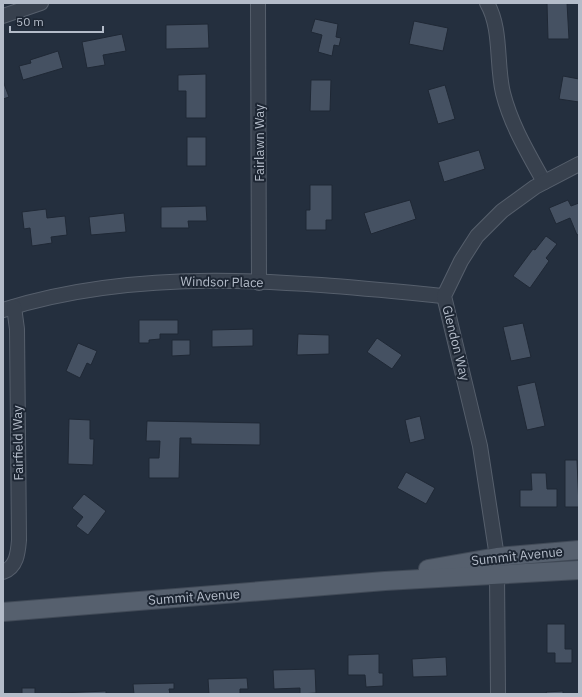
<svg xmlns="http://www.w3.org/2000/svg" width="582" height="697" font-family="'IBM Plex Sans',sans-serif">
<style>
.building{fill:#455162;stroke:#1f2835}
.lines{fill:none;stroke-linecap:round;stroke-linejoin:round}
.minor-casing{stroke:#565f6c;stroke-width:16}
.major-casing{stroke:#414a57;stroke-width:20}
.minor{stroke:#38414e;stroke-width:14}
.major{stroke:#56606e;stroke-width:18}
.labels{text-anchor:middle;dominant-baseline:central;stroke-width:4;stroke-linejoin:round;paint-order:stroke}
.street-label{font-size:13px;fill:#b4bcc9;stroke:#1d2633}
</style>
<rect width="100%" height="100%" fill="#242f3e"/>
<g class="building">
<path d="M547,3H567L569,39H548Z"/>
<path d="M315,19L338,24L336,37L341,38L339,46L334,45L332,56L318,52L322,35L311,32Z"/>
<path d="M414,21L448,28L443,51L409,44Z"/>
<path d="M208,24L209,48L166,49V25Z"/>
<path d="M122,34L126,51L103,55L105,65L87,68L82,42Z"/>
<path d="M58,51L63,68L23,80L19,66L31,63L30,60Z"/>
<path d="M206,74V118H186V91H178V75Z"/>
<path d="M563,76L579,79V102L559,99Z"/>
<path d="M311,80H331L330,111H310Z"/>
<path d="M3,81L9,97L3,99Z"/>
<path d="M445,85L455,119L438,124L428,90Z"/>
<rect x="187" y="137" width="19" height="29"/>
<path d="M479,150L485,169L444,182L438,162Z"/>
<path d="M310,185H332V220H326V230H306V210H310Z"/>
<path d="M410,200L416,219L371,234L364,213Z"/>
<path d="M568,200L571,206L579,203V234L577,235L570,218L556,224L549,208Z"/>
<path d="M206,206L207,221H188L189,228H161V207Z"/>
<path d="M46,209L47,218L65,216L67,235L51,237L52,243L32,246L30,228L24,229L22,212Z"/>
<path d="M124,213L126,232L91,235L89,217Z"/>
<path d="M546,236L557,244L546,258L549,261L530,288L513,276L533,249L535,250Z"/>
<path d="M139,320H178V334H160V339L149,340V343H139Z"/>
<path d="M523,323L531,357L511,361L503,327Z"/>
<path d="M253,329V346L212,347V330Z"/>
<path d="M298,334L329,335V354L297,355Z"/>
<path d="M377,338L402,355L392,369L367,352Z"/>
<path d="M172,340H190V355L172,356Z"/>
<path d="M78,343L97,351L91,365L87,363L80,378L66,371Z"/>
<path d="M535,382L545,426L527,430L517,386Z"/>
<path d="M420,416L425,439L410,443L405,420Z"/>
<path d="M69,419L90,420V439H94L93,465L68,464Z"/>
<path d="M147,421L260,423V445L191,444V438H180L179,478H149V458H159L160,441H146Z"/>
<path d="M565,460H577L579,507H565Z"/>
<path d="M406,472L435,488L426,504L397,488Z"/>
<path d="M531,473H546L547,489H557V507H520V490H532Z"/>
<path d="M84,494L106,511L88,535L76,526L83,517L72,508Z"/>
<path d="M547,624H565V649H572V663H555V653H547Z"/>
<path d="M379,654V673H383V686L366,687L365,675H348V655Z"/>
<path d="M446,657L447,676L413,677L412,659Z"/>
<path d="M315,669L316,693L300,694V688L274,689L273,670Z"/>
<path d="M247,678L248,689H240V694H209L208,679Z"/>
<path d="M174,683V689H169L170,694H134L133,684Z"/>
<rect x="22" y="688" width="13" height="6"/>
<path d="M106,691V694H61V693Z"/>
<path d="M563,691V694H547L546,692Z"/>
</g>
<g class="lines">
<defs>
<g id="minor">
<path d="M258,3L259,283"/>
<path d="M487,3C502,29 496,64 503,93C511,125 528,153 544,182"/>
<path d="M3,16L41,3"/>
<path d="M3,310C145,265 298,282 444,296"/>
<path d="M497,557L480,446L444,296L461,261L477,236L502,211L535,187L579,164"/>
<path d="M3,572C17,567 18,552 19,540L17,329L14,307"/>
<path d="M497,574L498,694"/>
</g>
<g id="major">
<path d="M428,569L497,557L579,550"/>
<path d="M3,612L385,581L579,570"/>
</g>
</defs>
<use href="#minor" class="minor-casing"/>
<use href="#major" class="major-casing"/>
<use href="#minor" class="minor"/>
<use href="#major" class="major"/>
</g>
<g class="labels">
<g class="street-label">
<text transform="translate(259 143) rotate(-90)">Fairlawn Way</text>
<text transform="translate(222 282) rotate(1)">Windsor Place</text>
<text transform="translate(456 343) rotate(76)">Glendon Way</text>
<text transform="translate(18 443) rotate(-91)">Fairfield Way</text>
<text transform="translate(517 556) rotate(-6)">Summit Avenue</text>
<text transform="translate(194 597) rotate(-4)">Summit Avenue</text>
</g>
</g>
<rect width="582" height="697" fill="none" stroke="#b4bcc9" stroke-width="8"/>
<path d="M10 26v6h93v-6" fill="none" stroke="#b4bcc9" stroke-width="2"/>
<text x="16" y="26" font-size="12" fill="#b4bcc9" stroke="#1d2633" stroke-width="3" paint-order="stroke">50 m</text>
</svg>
